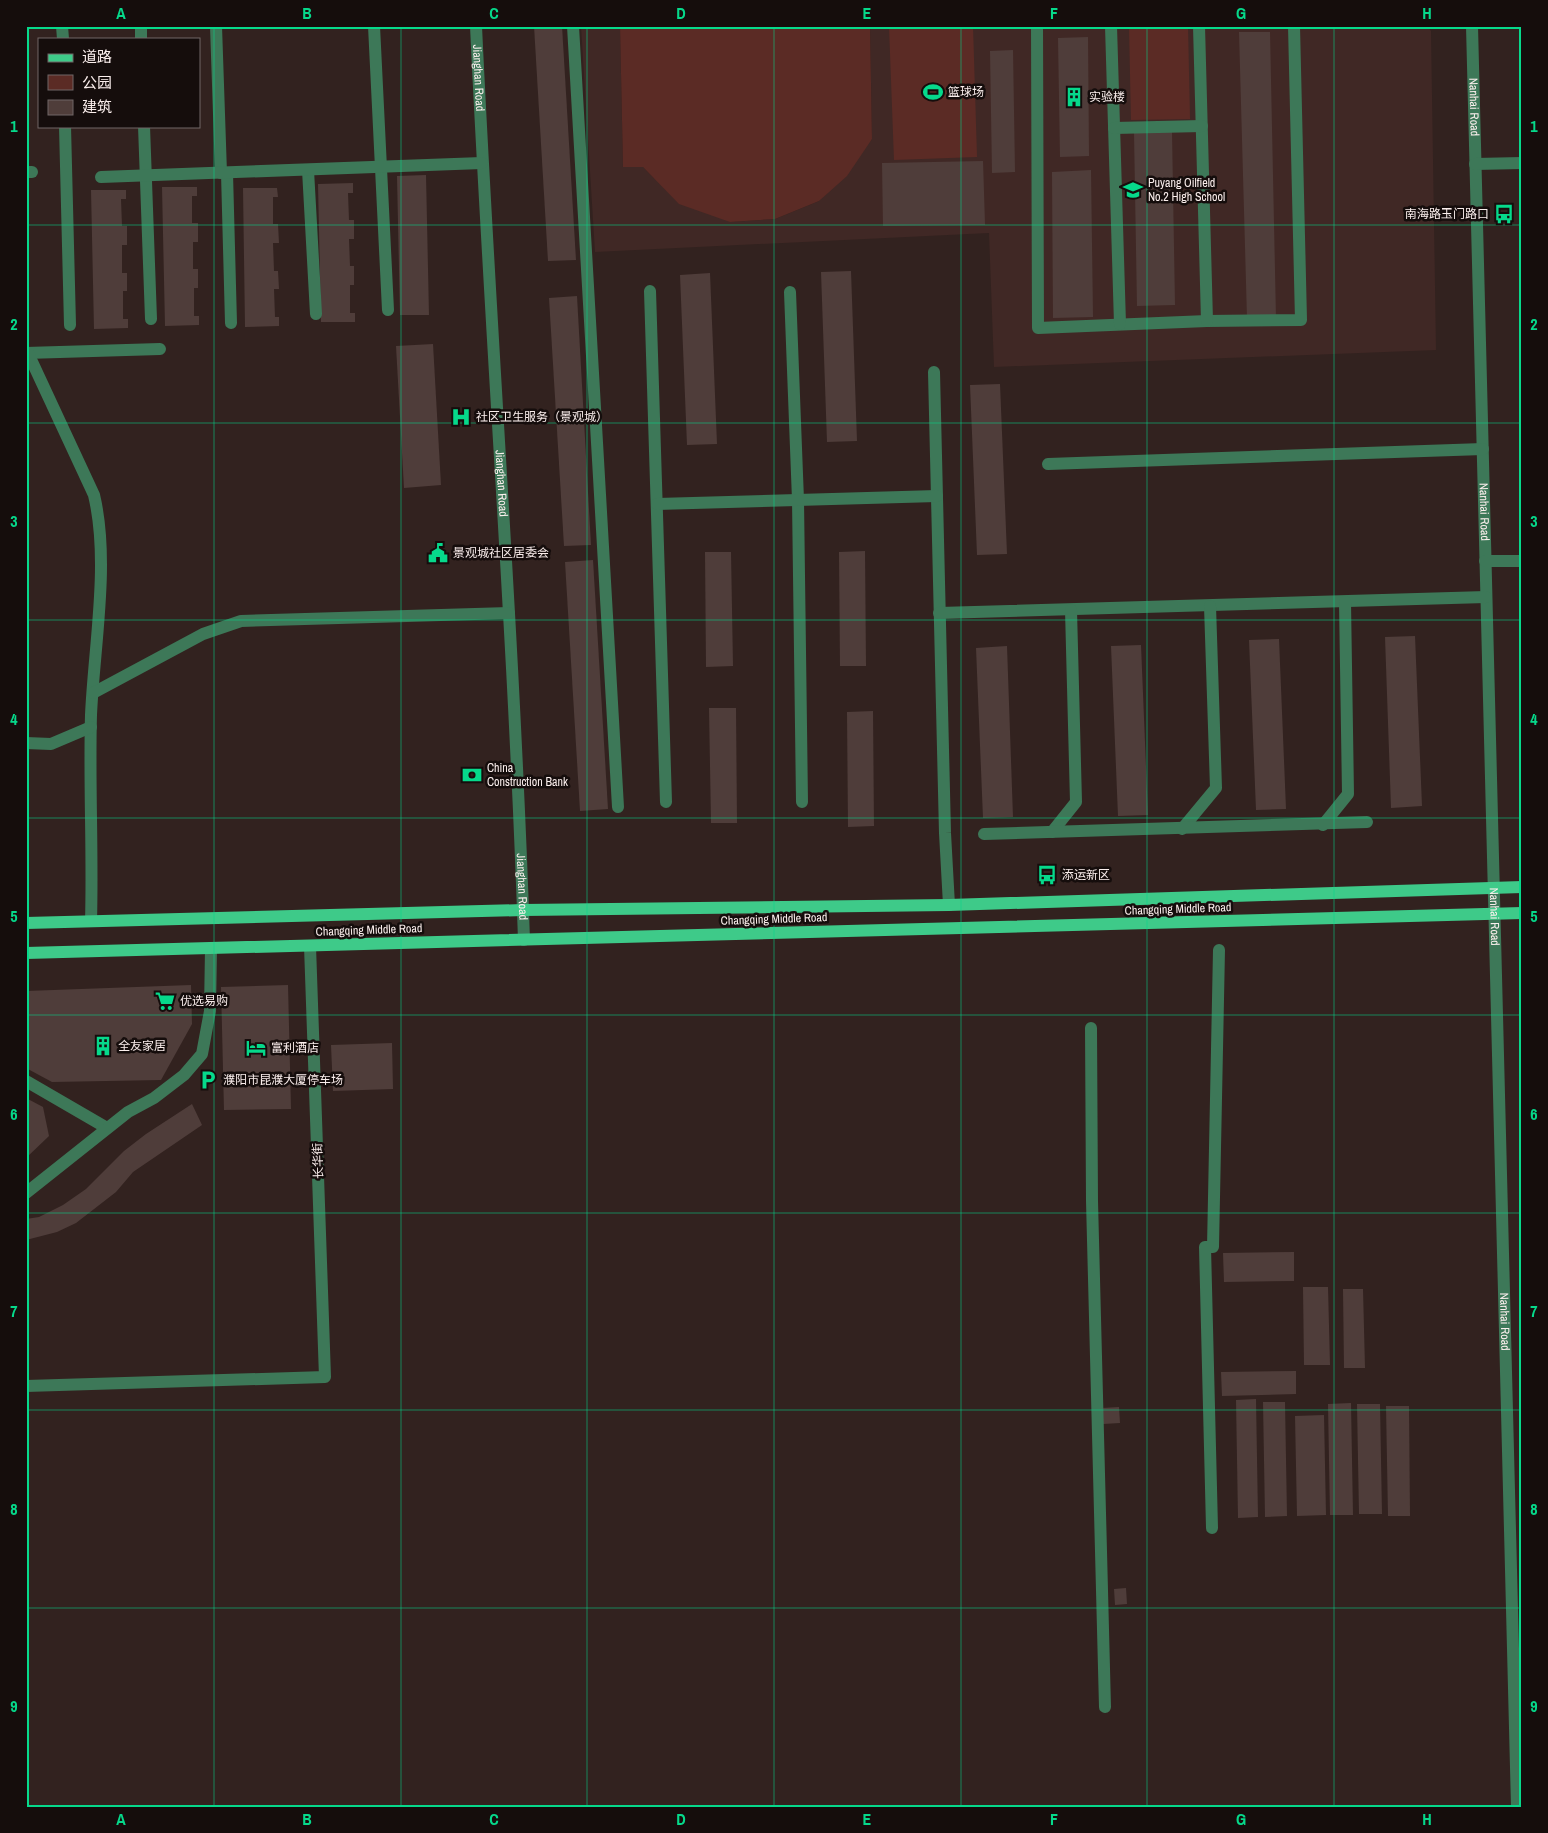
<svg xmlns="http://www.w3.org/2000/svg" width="1548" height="1833" font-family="'Archivo Narrow','Noto Sans SC',sans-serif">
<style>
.built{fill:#402825}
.green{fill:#5b2b25}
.building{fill:#4f3d3a}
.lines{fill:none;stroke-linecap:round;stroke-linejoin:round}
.minor{stroke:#3d7858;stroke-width:12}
.major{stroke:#3eca89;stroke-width:12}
.grid{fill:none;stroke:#06d98b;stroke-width:1;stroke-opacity:0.55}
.labels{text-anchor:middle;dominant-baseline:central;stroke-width:5;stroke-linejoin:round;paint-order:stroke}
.street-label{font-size:12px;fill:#fbefed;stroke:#150d0c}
.poi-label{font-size:12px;fill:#fbefed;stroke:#150d0c;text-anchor:start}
.neatline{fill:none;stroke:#06d98b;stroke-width:2}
.grid-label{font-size:16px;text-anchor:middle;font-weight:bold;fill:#06d98b}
</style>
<rect width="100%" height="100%" fill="#32221f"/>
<path class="built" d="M581,26H620L623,167H643L654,178L730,222L775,219L819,201L872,139L870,26H1427L1431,31L1436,350L994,367L989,233L595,252Z"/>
<g class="green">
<path d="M620,26H870L872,139L847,176L819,201L775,219L730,222L679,204L643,167H623Z"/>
<path d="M889,26H973L977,157L894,160Z"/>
<path d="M1129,26H1188L1190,119L1131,120Z"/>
</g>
<g class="building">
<path d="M534,26H562L576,260L548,261Z"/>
<path d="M1239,32H1270L1276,319L1247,318Z"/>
<path d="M1088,37L1089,156L1060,157L1058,38Z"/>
<path d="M1013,50L1015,172L992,173L990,51Z"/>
<path d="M1134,132H1172L1175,305L1137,306Z"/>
<path d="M983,161L985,225L883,226L882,163Z"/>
<path d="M1091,170L1093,317L1053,318L1052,172Z"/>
<path d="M426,175L429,315H400L397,176Z"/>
<path d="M353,183V193H348L349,220H354V239H349L350,266H354V285H350V313H355V322H321L318,184Z"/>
<path d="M162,187H197V196H192V223H198V242H193V269H198V288H194V316H199V325L165,326Z"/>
<path d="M243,188H277L278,197H273V224H278L279,243H273L274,271H278L279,289H274L275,317H279V326L245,327Z"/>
<path d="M91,190H126V199H121L122,226H127V245H122V273H127V291H123V319H128V328L94,329Z"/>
<path d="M851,271L857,441L827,442L821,272Z"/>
<path d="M710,273L717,444L687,445L680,275Z"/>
<path d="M577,296L591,545L564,546L549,298Z"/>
<path d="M433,344L441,485L404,488L396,346Z"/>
<path d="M1000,384L1007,554L977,555L970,385Z"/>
<path d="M865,551L866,666H840L839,552Z"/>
<path d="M705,552H731L733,666L706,667Z"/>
<path d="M593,560L608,809L580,811L565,562Z"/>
<path d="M1415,636L1422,806L1391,808L1385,637Z"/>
<path d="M1279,639L1286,809L1256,810L1249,640Z"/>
<path d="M1141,645L1148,815L1118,816L1111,646Z"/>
<path d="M1007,646L1013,817L983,818L976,648Z"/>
<path d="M709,708H736L737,823H711Z"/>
<path d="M873,711L874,826L848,827L847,712Z"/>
<path d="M191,985L192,1024L161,1080L52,1082L26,1068V991Z"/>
<path d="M288,985L291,1109L224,1110L221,987Z"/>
<path d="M392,1043L393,1089L333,1091L331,1045Z"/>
<path d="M26,1098L43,1107L49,1136L26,1158Z"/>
<path d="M192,1104L202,1125L133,1172L116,1192L76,1223L57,1232L26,1240V1219L39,1217L63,1205L86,1189L124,1151L146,1134Z"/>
<path d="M1294,1252V1281L1224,1282L1223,1253Z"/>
<path d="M1303,1287H1328L1330,1365H1304Z"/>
<path d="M1343,1289H1363L1365,1368H1344Z"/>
<path d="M1296,1371V1394L1222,1396L1221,1372Z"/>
<path d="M1256,1399L1258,1517L1238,1518L1236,1400Z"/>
<path d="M1263,1402H1285L1287,1516L1265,1517Z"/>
<path d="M1351,1403L1353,1515H1330L1328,1404Z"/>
<path d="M1357,1404H1380L1382,1514H1359Z"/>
<path d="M1386,1406H1409L1410,1516H1388Z"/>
<path d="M1119,1407L1120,1423L1103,1424L1102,1408Z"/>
<path d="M1324,1415L1326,1515L1297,1516L1295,1416Z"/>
<path d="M1126,1588L1127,1604L1115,1605L1114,1589Z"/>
</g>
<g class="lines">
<g class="minor">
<path d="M62,26L63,39"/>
<path d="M141,26V39"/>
<path d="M216,26L221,173"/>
<path d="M374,26L388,310"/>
<path id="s1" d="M476,26C490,331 514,635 524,940"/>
<path d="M573,26L618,807"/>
<path d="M1037,26L1038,328L1207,321L1301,320L1294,26"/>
<path d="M1111,26L1120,324"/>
<path d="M1199,26L1207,321"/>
<path id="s2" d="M1472,26L1517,1807"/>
<path d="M65,126L70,325"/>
<path d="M144,126L151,319"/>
<path d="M1114,128L1202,126"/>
<path d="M1475,164L1522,163"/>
<path d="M308,170L316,314"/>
<path d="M26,172H32"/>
<path d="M227,173L231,323"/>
<path d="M101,177L482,163"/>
<path d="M650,291L666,802"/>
<path d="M790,292L798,500L802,802"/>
<path d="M26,353L160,349"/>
<path d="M28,353L94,495C110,562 94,646 91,715C89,784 93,852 91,921"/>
<path d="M934,372L945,833L949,905"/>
<path d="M1048,464L1483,449"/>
<path d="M657,504L937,496"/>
<path d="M1485,561H1522"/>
<path d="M939,613L1486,597"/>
<path d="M93,693L203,634L241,621L509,613"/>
<path d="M26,743L51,744L91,727"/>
<path d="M1323,825L1348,794L1345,602"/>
<path d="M1182,829L1216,788L1210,606"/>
<path d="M1052,832L1076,802L1071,610"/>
<path d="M984,834L1367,822"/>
<path d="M1091,1028L1092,1201L1105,1707"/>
<path d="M26,1081L107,1128"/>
<path d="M26,1193L128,1112L154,1098L184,1075L202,1054L210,1011L211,948"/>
<path d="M26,1386L325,1377L310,946"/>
<path d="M1212,1528L1205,1247H1213L1219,950"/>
</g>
<g class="major">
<path d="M26,923L523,910L949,905L1522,887"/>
<path d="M26,953L1522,913"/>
</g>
</g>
<path class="grid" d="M214,26V1807M401,26V1807M587,26V1807M774,26V1807M961,26V1807M1147,26V1807M1334,26V1807M26,225H1522M26,423H1522M26,620H1522M26,818H1522M26,1015H1522M26,1213H1522M26,1410H1522M26,1608H1522"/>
<defs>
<symbol id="stadium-bare" viewBox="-9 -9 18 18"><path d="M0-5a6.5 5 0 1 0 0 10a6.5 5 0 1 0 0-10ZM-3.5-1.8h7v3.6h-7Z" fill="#06d98b" stroke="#150d0c" stroke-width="2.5" paint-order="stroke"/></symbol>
<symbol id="building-bare" viewBox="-9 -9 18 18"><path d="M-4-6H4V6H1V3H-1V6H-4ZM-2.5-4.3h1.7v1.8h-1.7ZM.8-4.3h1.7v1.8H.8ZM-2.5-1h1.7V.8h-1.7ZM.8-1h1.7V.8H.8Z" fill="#06d98b" stroke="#150d0c" stroke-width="2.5" paint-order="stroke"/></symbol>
<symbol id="school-bare" viewBox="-9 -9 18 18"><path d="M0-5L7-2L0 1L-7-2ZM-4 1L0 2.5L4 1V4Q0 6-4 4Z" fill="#06d98b" stroke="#150d0c" stroke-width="2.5" paint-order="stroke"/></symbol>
<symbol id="bus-bare" viewBox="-9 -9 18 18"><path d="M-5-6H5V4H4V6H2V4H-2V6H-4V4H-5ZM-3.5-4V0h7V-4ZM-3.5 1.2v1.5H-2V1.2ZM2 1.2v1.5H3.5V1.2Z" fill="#06d98b" stroke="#150d0c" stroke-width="2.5" paint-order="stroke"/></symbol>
<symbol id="hospital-bare" viewBox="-9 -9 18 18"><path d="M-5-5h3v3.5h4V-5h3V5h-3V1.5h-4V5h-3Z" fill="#06d98b" stroke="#150d0c" stroke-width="2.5" paint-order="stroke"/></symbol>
<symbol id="civic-bare" viewBox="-9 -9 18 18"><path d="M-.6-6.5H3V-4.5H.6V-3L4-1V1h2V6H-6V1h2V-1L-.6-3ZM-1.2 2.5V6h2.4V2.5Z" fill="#06d98b" stroke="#150d0c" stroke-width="2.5" paint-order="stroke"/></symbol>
<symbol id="bank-bare" viewBox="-9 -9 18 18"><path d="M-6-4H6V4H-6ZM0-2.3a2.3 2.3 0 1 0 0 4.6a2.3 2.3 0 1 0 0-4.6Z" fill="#06d98b" stroke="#150d0c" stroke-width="2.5" paint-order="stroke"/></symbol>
<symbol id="supermarket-bare" viewBox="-9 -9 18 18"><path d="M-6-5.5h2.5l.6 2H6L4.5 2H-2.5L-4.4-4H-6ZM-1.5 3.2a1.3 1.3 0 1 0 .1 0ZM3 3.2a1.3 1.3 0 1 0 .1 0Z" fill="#06d98b" stroke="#150d0c" stroke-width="2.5" paint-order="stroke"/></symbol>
<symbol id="hotel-bare" viewBox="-9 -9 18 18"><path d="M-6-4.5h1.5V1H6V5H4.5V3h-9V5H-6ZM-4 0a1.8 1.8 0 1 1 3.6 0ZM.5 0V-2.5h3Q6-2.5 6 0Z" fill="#06d98b" stroke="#150d0c" stroke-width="2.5" paint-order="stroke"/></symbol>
<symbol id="parking-bare" viewBox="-9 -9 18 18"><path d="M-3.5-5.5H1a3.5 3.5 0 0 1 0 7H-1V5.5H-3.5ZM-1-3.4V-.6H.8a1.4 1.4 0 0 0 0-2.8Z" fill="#06d98b" stroke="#150d0c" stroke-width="2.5" paint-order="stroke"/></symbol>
</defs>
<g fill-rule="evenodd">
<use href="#stadium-bare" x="919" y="78" width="28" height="28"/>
<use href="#building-bare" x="1060" y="83" width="28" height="28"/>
<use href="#school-bare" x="1119" y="176" width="28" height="28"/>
<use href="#bus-bare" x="1490" y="200" width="28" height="28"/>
<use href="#hospital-bare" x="447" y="403" width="28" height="28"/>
<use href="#civic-bare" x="424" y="539" width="28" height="28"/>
<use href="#bank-bare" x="458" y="761" width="28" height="28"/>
<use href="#bus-bare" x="1033" y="861" width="28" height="28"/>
<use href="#supermarket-bare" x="151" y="987" width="28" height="28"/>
<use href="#building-bare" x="89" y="1032" width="28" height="28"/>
<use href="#hotel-bare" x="242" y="1034" width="28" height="28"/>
<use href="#parking-bare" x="194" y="1066" width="28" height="28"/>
</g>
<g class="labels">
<g class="street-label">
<text stroke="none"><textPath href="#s1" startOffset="52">Jianghan Road</textPath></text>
<text stroke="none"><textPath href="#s2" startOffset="81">Nanhai Road</textPath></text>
<text stroke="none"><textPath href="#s1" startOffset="458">Jianghan Road</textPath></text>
<text stroke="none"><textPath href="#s2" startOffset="486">Nanhai Road</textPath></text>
<text stroke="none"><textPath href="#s1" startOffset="862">Jianghan Road</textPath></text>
<text transform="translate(1178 909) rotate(-2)">Changqing Middle Road</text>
<text stroke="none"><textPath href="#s2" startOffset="891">Nanhai Road</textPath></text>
<text transform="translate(774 919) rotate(-2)">Changqing Middle Road</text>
<text transform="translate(369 930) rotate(-2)">Changqing Middle Road</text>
<text transform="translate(318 1161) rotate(-92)">长华街</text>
<text stroke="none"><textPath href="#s2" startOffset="1296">Nanhai Road</textPath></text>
</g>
<g class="poi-label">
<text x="948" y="92">篮球场</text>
<text x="1089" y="97">实验楼</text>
<text x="1148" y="183">Puyang Oilfield<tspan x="1148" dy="14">No.2 High School</tspan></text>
<text x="1489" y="214" text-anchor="end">南海路玉门路口</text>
<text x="476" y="417">社区卫生服务（景观城）</text>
<text x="453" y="553">景观城社区居委会</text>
<text x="487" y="768">China<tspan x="487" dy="14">Construction Bank</tspan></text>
<text x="1062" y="875">添运新区</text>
<text x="180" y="1001">优选易购</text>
<text x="118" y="1046">全友家居</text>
<text x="271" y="1048">富利酒店</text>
<text x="223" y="1080">濮阳市昆濮大厦停车场</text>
</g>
</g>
<rect width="1548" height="1833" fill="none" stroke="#150d0c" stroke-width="55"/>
<rect x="38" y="38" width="162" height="90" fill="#150d0c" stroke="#716766"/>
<rect x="48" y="54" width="25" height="8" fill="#3eca89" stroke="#716766"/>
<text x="82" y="62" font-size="15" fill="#fbefed">道路</text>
<rect x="48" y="75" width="25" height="15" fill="#5b2b25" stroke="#716766"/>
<text x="82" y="88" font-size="15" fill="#fbefed">公园</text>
<rect x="48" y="100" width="25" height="15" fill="#4f3d3a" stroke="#716766"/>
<text x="82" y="112" font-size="15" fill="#fbefed">建筑</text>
<rect x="28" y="28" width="1492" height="1778" class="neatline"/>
<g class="grid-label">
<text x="121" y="19">A</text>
<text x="307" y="19">B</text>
<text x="494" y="19">C</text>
<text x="681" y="19">D</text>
<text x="867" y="19">E</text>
<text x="1054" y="19">F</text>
<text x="1241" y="19">G</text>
<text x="1427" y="19">H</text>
<text x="14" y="132">1</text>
<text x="1534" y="132">1</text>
<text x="14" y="330">2</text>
<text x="1534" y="330">2</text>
<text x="14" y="527">3</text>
<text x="1534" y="527">3</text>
<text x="14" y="725">4</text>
<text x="1534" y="725">4</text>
<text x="14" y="922">5</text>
<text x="1534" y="922">5</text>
<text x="14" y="1120">6</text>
<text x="1534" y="1120">6</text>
<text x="14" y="1317">7</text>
<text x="1534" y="1317">7</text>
<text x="14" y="1515">8</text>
<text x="1534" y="1515">8</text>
<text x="14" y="1712">9</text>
<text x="1534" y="1712">9</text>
<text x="121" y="1825">A</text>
<text x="307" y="1825">B</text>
<text x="494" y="1825">C</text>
<text x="681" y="1825">D</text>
<text x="867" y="1825">E</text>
<text x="1054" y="1825">F</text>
<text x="1241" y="1825">G</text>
<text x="1427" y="1825">H</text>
</g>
</svg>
